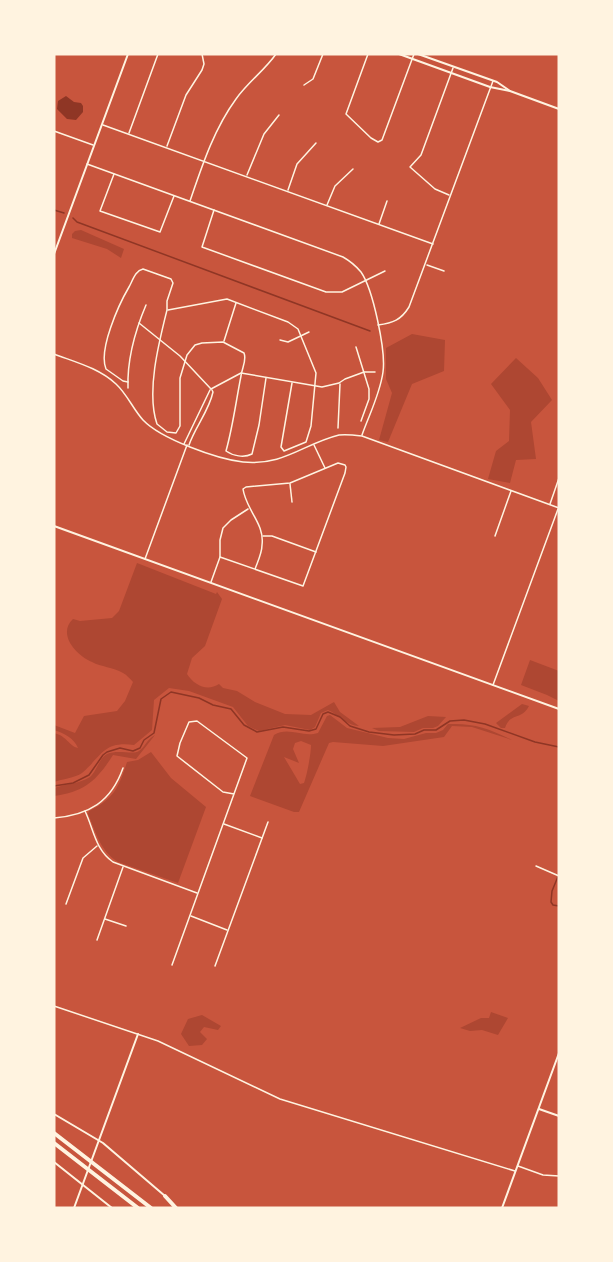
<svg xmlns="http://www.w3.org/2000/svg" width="613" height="1262" font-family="Roboto,sans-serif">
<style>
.green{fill:#ae4732;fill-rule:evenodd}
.water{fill:#8f3625}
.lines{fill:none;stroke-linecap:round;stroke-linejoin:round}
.stream{stroke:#8f3625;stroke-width:1.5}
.minor{stroke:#fff3e0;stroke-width:1.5}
.tertiary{stroke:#fff3e0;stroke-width:2}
.secondary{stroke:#fff3e0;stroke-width:2}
.motorway{stroke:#fff3e0;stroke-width:4}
</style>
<rect width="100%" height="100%" fill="#c8553d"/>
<g class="green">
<path d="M81,230L124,249L121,258L107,249L72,238V234L75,231Z"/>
<path d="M412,334L445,340L444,371L412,384L388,442L379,440L392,393L386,379V348Z"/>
<path d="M516,358L538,378L552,400L531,422L536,459L516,460L510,483L488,479L496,451L509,441L510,410L491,384Z"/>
<path d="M137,563L216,594L217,592L222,599L205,646L192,658L187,674C194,685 207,692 219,684L223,688L237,691L255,702L285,714L311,715L334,702L340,712L359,726C348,726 339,715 328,710L321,713L315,727L310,730L285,725L259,731L248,726L233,707L189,691L169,688L154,700L152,730L134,745C103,741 102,756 82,773C75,778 62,779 54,782V733C67,736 69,746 78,748C74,738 64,733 54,730V725L75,733L84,716L117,711L125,701L133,682C130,679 127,675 123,673C113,667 101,667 92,662C76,655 57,634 73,619L80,621L112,618L119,611Z"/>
<path d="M530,660L559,671V701L547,695L521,685Z"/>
<path d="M522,704L529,706C521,721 510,712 505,728H501L496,723Z"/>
<path d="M330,715L347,728L388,738L404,739L426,733H436L443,730L448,724C474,723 488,728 512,740L472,727L452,726L444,737L383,746L333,742L329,743L299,812H294L250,796L274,735C289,726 302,738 318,733L327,716ZM301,741L311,745C311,754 307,775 304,783L300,784L284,757L299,763L293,749L295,743Z"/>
<path d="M428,716L446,717L438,726L433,728H423L414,732L379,731L372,728L400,727Z"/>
<path d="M155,735L136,759L113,755C97,780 85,792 54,796V788C66,784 79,784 90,777C97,771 99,758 107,754C118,749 133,755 139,751C145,747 147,739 155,735Z"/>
<path d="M151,752L171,778L206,807L178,883L118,862C100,851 96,832 88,814L89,811C114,799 119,787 127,762L138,760Z"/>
<path d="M491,1012L508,1018L498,1035L482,1030L470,1031L460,1028L481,1018H489Z"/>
<path d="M202,1015L221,1026L218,1030L204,1027L200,1032L207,1039L202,1045L189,1046L181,1034L188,1019Z"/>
</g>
<path class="water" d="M66,96L74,102L81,103L83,106V112L76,120L67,119L57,109L58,101Z"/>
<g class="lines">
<g class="stream">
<path d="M54,210L64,213"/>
<path d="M73,218L77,222L370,331"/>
<path d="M54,786L73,783L89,775L103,755L107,752L120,748L133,751L140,748L144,740L154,733L161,699L171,692L199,698L213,705L231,709L244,725L257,732L283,727L309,731L316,729L323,714L328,712L340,717L350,726L369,732L394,735L415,734L424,730H436L450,721L464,720L485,724L535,742L559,747"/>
<path d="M559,874L552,891L551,902L553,905L559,906"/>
</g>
<g class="minor">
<path d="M368,54L346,114L371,138L378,142L382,140L414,54"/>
<path d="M304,85L313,79L323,54"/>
<path d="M103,125L433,244"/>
<path d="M54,131L93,145"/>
<path d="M129,133L158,54"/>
<path d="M167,146L186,95L202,70L204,64L202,54"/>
<path d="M87,164L343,257C350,261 356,266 361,272C373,289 386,351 383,372C380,394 369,415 362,435"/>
<path d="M114,174L100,211L160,232L174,196"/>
<path d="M247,175L264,134L279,115"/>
<path d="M288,190L297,164L316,143"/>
<path d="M449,195L435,189L410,167L421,155L453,68"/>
<path d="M190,201C202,166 214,129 236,99C248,82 265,70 276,54"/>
<path d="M327,205L335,186L353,169"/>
<path d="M214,210L202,247L326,292H342L385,271"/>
<path d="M379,224L387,201"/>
<path d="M427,265L444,271"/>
<path d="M168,310L227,299L288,322L298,329L316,373L311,426L306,442L284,451L281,447L292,383"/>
<path d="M139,323L180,356L211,389"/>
<path d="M378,325C393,323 401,320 409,307L493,81"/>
<path d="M280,340L288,342L309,332"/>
<path d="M224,341L236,303"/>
<path d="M356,347L369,389V399L361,421"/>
<path d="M54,354C75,362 99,368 116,384C127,394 133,409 143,420C161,439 217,459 243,462C284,466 303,444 339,435C346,434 354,435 362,436L559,508"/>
<path d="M128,382L123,381L106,369C98,350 119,304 129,287C133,280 135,271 143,269L171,279L173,283L167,301V310C159,342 146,392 157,424L167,432L176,433L180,426V378L187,355L195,345L202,343L223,342L244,353C247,360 242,368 241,376C236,401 233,426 226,451C233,456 244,458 252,454L259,425L266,378"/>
<path d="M128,388C127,359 135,331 146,305"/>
<path d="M211,389L241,373L322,387L339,383L345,379L364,372H375"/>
<path d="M338,428L340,384"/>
<path d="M184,444L210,390"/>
<path d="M189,445C195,427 209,411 213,392L212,390"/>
<path d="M314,445L325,468"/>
<path d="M290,484L292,502"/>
<path d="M550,504L559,478"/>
<path d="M263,536H272L316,552"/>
<path d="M495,536L511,491"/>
<path d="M220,557L303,586L345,473L346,467L345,465L338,463L290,483L246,487L243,489C246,510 265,524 262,545C262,553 258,561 255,569"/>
<path d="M145,559L187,445"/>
<path d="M211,582L220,557V540L223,528L231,520L248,509"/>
<path d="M493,685L558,509"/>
<path d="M85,811C94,830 95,849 113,862L197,893"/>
<path d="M54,818C89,815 111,802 123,768"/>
<path d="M224,824L262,838"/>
<path d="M536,866L559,876"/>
<path d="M66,904L83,858L97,846"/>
<path d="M191,916L227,930"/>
<path d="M105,919L126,926"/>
<path d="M97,940L123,867"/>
<path d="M172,965L247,758L197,721L189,722L180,743L177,756L223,792L234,794"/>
<path d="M215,966L268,822"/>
<path d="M54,1006L158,1041L280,1099L515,1171"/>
<path d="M518,1166L543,1175L559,1176"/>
</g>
<g class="tertiary">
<path d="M399,54L490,87L510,91L559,109"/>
<path d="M418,54L497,82L510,91"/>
<path d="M74,1208L138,1034"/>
</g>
<g class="secondary">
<path d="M54,254L128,54"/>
<path d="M54,526L559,709"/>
<path d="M539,1109L559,1116"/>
<path d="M54,1114L103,1143L165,1196"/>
<path d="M54,1162L112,1208"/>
<path d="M502,1208L559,1053"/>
</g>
<g class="motorway">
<path d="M54,1133L151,1208"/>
<path d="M54,1143L138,1208"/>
<path d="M165,1196L176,1208"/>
</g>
</g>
<rect width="613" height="1262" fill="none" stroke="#fff3e0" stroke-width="111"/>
</svg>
